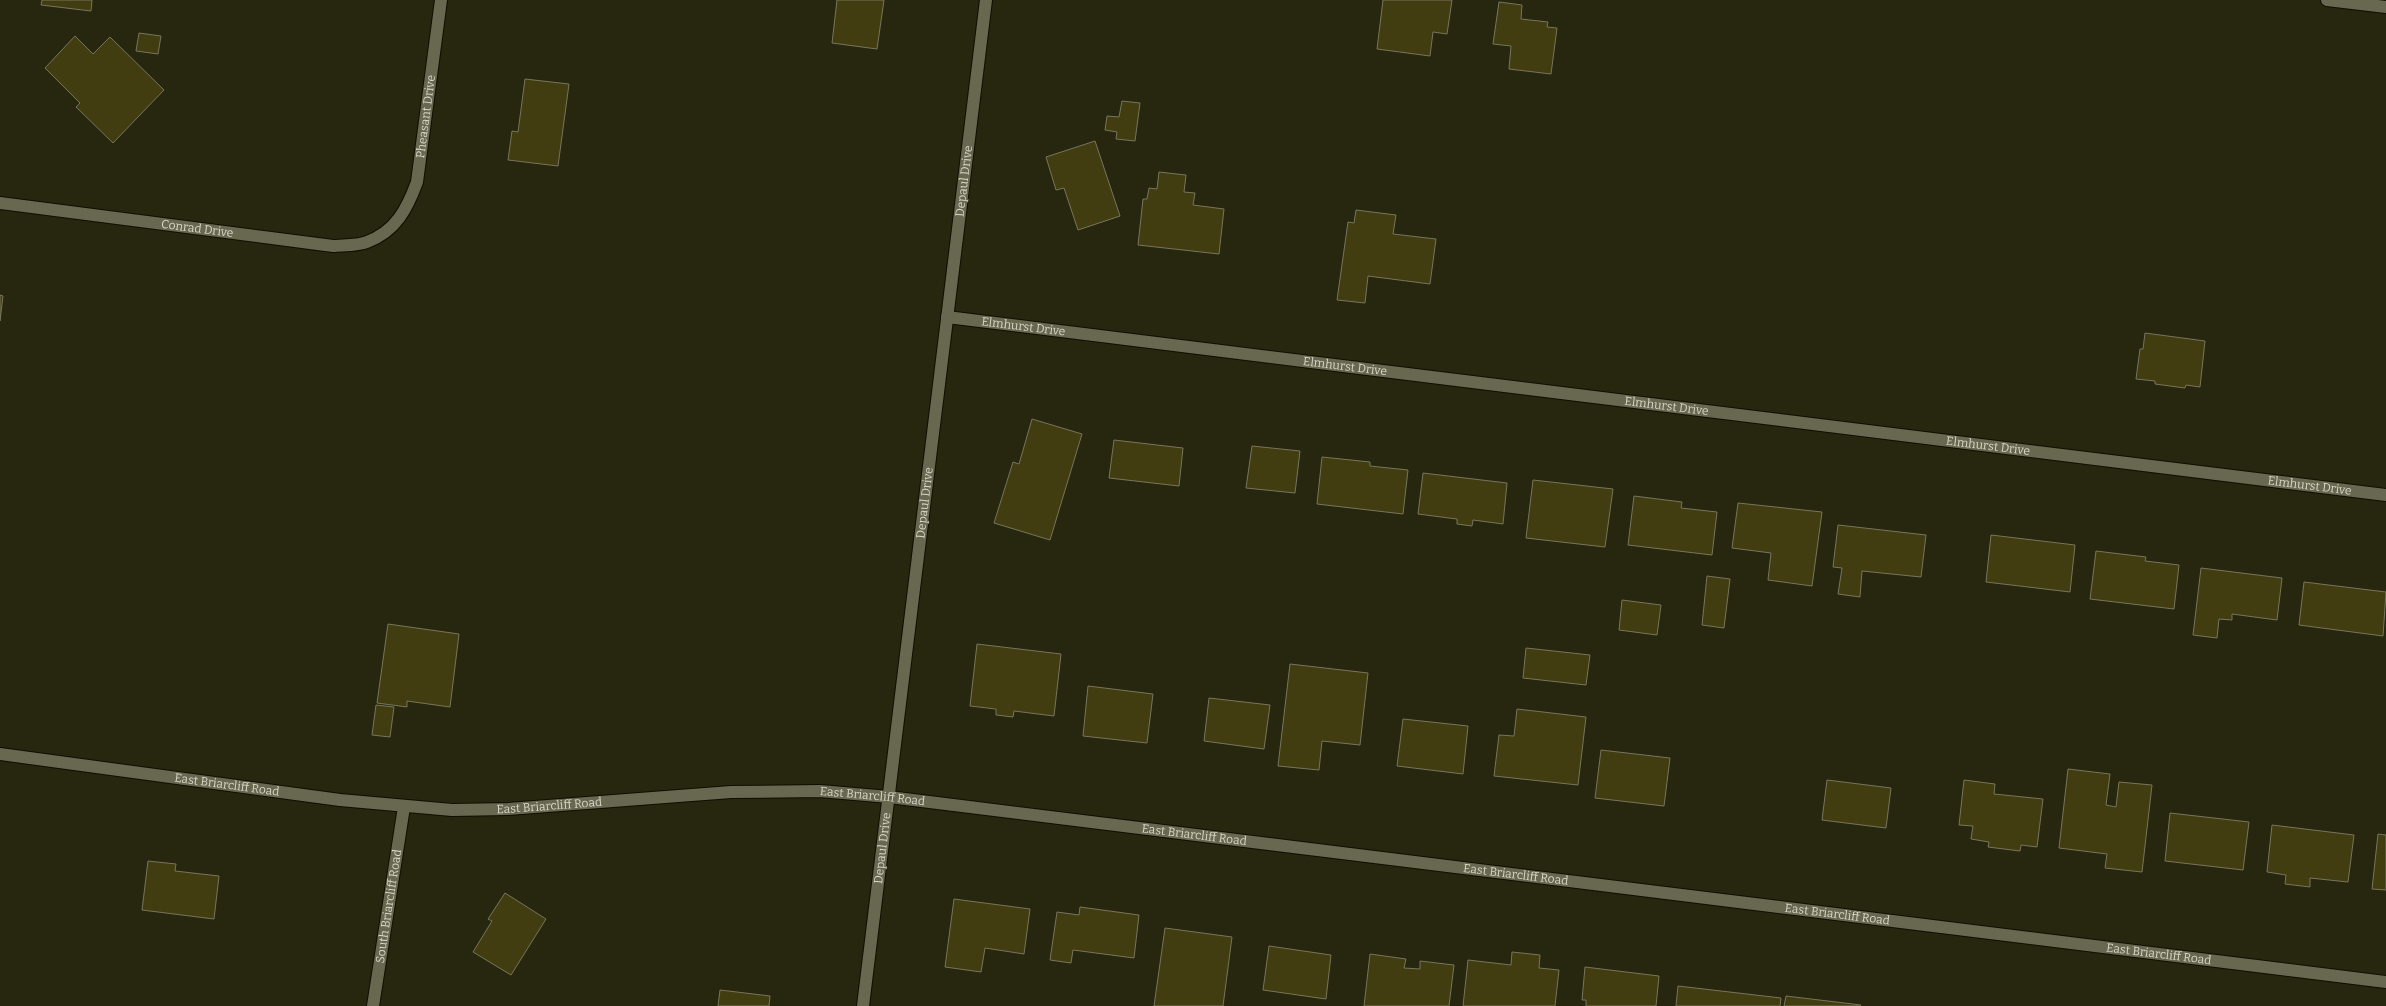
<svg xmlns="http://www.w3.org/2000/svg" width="2386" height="1006" font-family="Bitter,serif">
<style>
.building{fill:#413d10;stroke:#77765d}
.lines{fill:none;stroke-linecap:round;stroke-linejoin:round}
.minor-casing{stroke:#100e00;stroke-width:14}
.minor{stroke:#68674f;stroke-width:12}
.labels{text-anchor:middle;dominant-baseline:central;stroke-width:3;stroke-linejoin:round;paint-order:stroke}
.street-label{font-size:12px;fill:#d7d7c9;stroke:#1e1c06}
</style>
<rect width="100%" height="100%" fill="#27260f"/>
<g class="building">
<path d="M42,0H92L91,11L41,5Z"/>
<path d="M837,0H884L877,49L832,43Z"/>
<path d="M1383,0H1452L1447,34L1433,32L1430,56L1377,49Z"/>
<path d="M1499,2L1522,5L1521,19L1548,22L1547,27L1557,28L1551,74L1509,69L1511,46L1493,44Z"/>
<path d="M139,33L161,36L158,54L136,51Z"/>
<path d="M75,36L93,54L110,37L164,90L113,143L76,107L80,103L45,68Z"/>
<path d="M525,79L569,84L558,166L508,160L512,131L518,132Z"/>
<path d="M1122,101L1140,103L1135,141L1116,139L1117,132L1105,130L1107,116L1119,117Z"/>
<path d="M1095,141L1120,216L1078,230L1064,188L1056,190L1046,157Z"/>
<path d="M1159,172L1186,175L1184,192L1195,193L1193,205L1224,209L1219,254L1138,245L1143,199H1147L1149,188L1157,189Z"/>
<path d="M1356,210L1396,215L1393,234L1436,239L1430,284L1368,276L1365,303L1337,300L1348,222L1354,223Z"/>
<path d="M0,295L3,296L0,321Z"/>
<path d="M2145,333L2205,341L2200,387L2186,385L2185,388L2155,384V381L2136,379L2140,349H2143Z"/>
<path d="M1032,419L1082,434L1050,540L994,523L1013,462L1019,464Z"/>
<path d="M1114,440L1183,448L1179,486L1109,478Z"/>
<path d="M1252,446L1300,451L1295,493L1246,488Z"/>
<path d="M1322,457L1370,462V466L1408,470L1403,514L1317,504Z"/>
<path d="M1423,473L1507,483L1503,524L1473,520L1472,526L1457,524V519L1418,514Z"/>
<path d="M1533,480L1613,489L1605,547L1526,538Z"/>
<path d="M1634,496L1682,502L1681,508L1717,512L1712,555L1628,545Z"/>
<path d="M1738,503L1822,512L1812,586L1768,580L1771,553L1732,548Z"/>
<path d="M1838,525L1926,535L1921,577L1862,571L1860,597L1838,594L1842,568L1833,567Z"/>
<path d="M1991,535L2075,545L2070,592L1986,582Z"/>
<path d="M2096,551L2146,557L2145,561L2179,565L2174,609L2090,599Z"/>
<path d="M2201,568L2282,578L2277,620L2232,614V620L2219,619L2217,638L2193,635Z"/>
<path d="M1707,576L1730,579L1724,628L1702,625Z"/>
<path d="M2304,582L2386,592L2383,636L2299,625Z"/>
<path d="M1622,600L1661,605L1657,635L1619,630Z"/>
<path d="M388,624L459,634L450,707L407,701V707L377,703Z"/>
<path d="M977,644L1061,654L1054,716L1014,711L1013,717L996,715V709L970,706Z"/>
<path d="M1526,648L1590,655L1586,685L1523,678Z"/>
<path d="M1290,664L1368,673L1360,745L1322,741L1319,770L1278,766Z"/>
<path d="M1088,686L1153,694L1147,743L1083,736Z"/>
<path d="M1209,698L1270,705L1264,749L1204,741Z"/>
<path d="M376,705L394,707L390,737L372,735Z"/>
<path d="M1517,709L1586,717L1578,785L1494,776L1499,735L1514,736Z"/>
<path d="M1403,719L1468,726L1463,774L1397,766Z"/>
<path d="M1601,750L1670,758L1664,806L1595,798Z"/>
<path d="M2068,769L2110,774L2106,805L2116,807L2119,782L2152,785L2142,872L2105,868L2107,854L2059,848Z"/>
<path d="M1827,780L1891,788L1886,828L1822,820Z"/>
<path d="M1964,780L1995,784L1994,794L2043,799L2037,847L2021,845L2020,851L1988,847L1989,842L1971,839L1973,826L1959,825Z"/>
<path d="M2170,813L2249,822L2243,870L2165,861Z"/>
<path d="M2272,825L2354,835L2348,882L2310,878V887L2285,884L2286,875L2267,872Z"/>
<path d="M2378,834L2386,835V890L2372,889Z"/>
<path d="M148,861L176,864L175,871L219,876L214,919L142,910Z"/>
<path d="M505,893L546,919L511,975L473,952L492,921L488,919Z"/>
<path d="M954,899L1030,909L1024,954L985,948L981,972L945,967Z"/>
<path d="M1080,907L1139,915L1134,958L1073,950L1071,963L1050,960L1057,912L1079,915Z"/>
<path d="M1165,928L1232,937L1223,1006H1154Z"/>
<path d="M1269,946L1331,955L1326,999L1263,990Z"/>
<path d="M1512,952L1540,955L1539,968L1559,970L1555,1006H1463L1468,960L1511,965Z"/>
<path d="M1370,954L1406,959L1404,968L1420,969V961L1454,965L1449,1006H1364Z"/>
<path d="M1585,967L1659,976L1656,1006H1586V1000H1582Z"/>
<path d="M1678,986L1781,998L1780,1006H1676Z"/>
<path d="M720,990L770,996L769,1006H718Z"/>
<path d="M1786,996L1861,1005L1860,1006H1784Z"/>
</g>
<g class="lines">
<defs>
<g id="minor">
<path d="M2327,0L2386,7"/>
<path id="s1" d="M0,203L333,246C343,245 357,246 367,242C396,231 407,209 417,182L441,0"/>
<path id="s2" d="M947,317L2386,495"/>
<path id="s3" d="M0,754L340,800L452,810L508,809L731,792L820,791L889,797L2386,982"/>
<path id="s4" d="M373,1006L404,807"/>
<path id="s5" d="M863,1006L986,0"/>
</g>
</defs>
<use href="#minor" class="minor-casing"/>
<use href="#minor" class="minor"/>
</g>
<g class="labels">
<g class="street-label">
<text stroke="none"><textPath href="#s1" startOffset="517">Pheasant Drive</textPath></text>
<text stroke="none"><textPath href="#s5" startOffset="831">Depaul Drive</textPath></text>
<text stroke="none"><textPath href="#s1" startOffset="199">Conrad Drive</textPath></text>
<text stroke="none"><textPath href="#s2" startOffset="77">Elmhurst Drive</textPath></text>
<text stroke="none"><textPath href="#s2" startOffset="401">Elmhurst Drive</textPath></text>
<text stroke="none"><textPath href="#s2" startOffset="725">Elmhurst Drive</textPath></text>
<text stroke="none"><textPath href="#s2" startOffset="1049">Elmhurst Drive</textPath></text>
<text stroke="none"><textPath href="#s2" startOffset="1373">Elmhurst Drive</textPath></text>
<text stroke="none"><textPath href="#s5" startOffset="507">Depaul Drive</textPath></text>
<text stroke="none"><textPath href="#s3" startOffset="229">East Briarcliff Road</textPath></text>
<text stroke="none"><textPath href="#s3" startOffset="877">East Briarcliff Road</textPath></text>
<text stroke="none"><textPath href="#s3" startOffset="553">East Briarcliff Road</textPath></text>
<text stroke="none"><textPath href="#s3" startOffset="1201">East Briarcliff Road</textPath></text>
<text stroke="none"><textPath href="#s5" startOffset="159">Depaul Drive</textPath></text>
<text stroke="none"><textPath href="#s3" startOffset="1525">East Briarcliff Road</textPath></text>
<text stroke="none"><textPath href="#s4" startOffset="101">South Briarcliff Road</textPath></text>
<text stroke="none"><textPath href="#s3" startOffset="1849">East Briarcliff Road</textPath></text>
<text stroke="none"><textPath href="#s3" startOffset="2173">East Briarcliff Road</textPath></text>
</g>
</g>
</svg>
